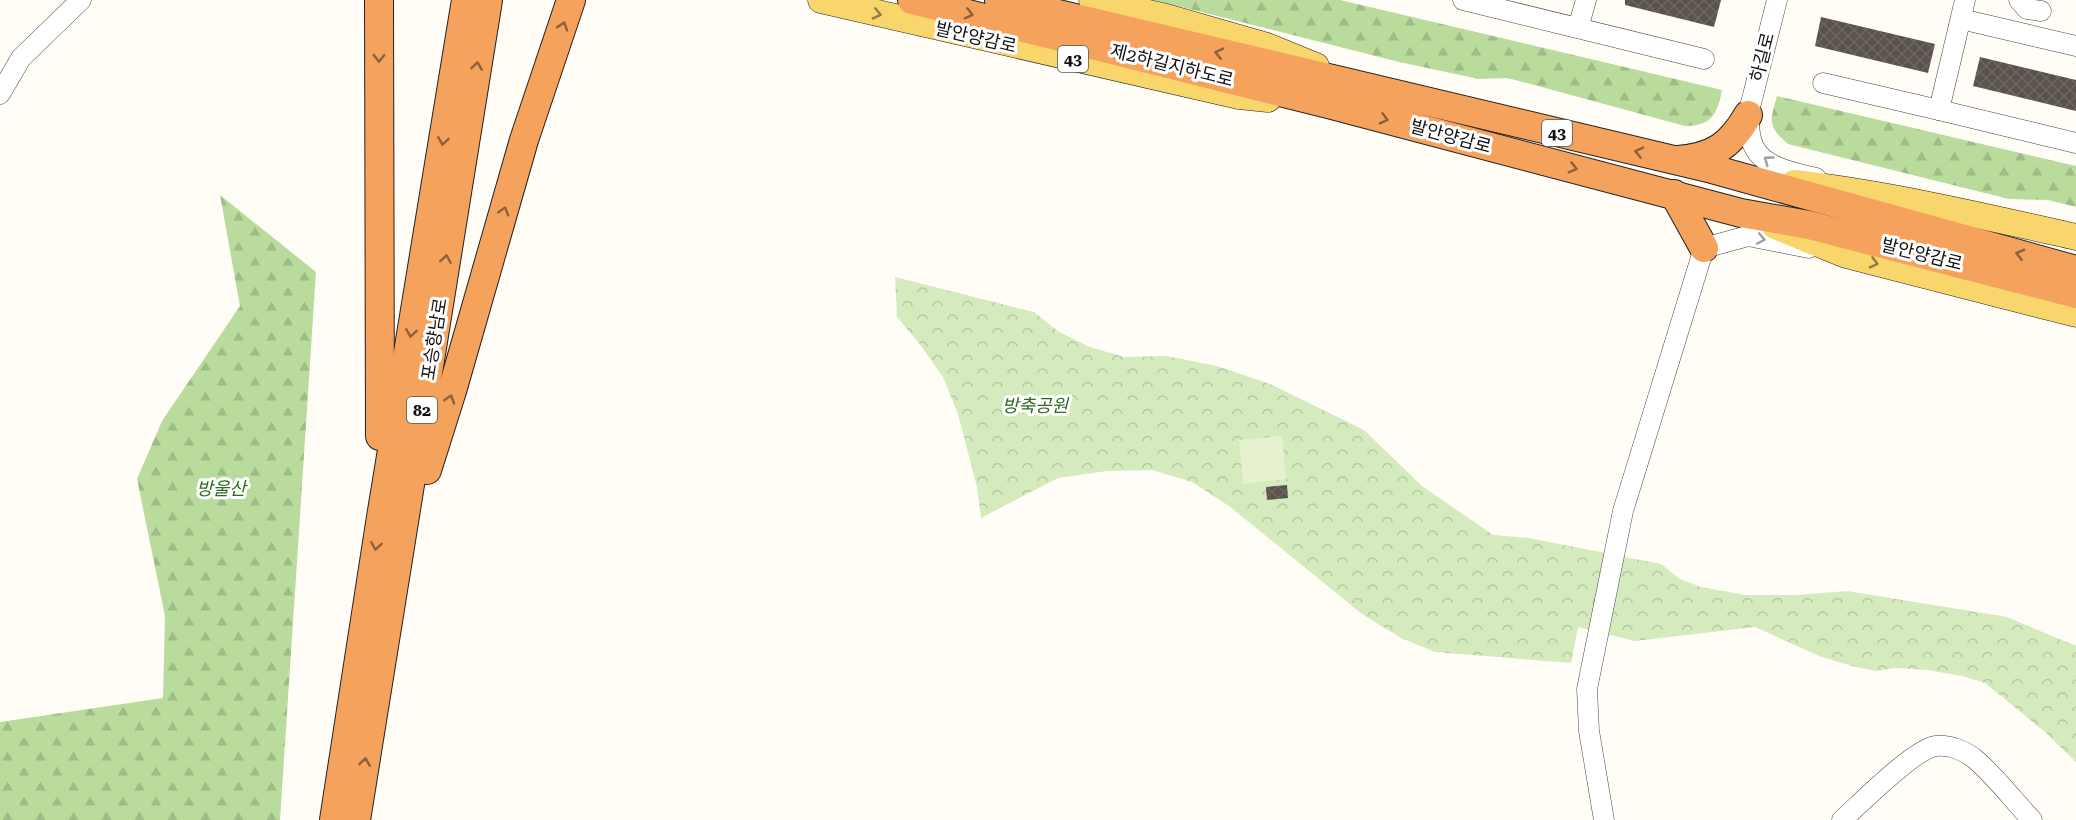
<svg xmlns="http://www.w3.org/2000/svg" width="2076" height="820" font-family="'Roboto Serif','Noto Sans KR',serif">
<style>
.forest{fill:url(#forest-firs)}
.park{fill:url(#park-crowns)}
.pitch{fill:#e6f2cf}
.building{fill:url(#building-cross-hatch)}
.lines{fill:none;stroke-linecap:round;stroke-linejoin:round}
.minor-casing{stroke:#444;stroke-width:21}
.major-casing{stroke:#222;stroke-width:27}
.highway-casing{stroke:#222;stroke-width:30}
.minor{stroke:#fff;stroke-width:20}
.major{stroke:#f9d66b;stroke-width:26}
.highway{stroke:#f5a25d;stroke-width:28}
.oneway{stroke:#917d42}
.oneway2{stroke:#8e613b}
.oneway3{stroke:#a0a0a0}
.labels{text-anchor:middle;dominant-baseline:central;stroke-width:6;stroke-linejoin:round;paint-order:stroke}
.shield{fill:#fff;stroke:#585858;stroke-width:1.5}
.shield-label{font-size:16px;font-weight:bold;fill:#111}
.street-label{font-size:18px;fill:#111;stroke:#fff}
.park-label{font-size:18px;font-style:italic;fill:#2f6b1f;stroke:#fff}
</style>
<defs>
<pattern id="forest-firs" width="22" height="20" patternUnits="userSpaceOnUse" patternTransform="scale(1.5)"><rect width="22" height="20" fill="#b9dc9c"/><path d="M5 1l3.5 6h-7zM16 11l3.5 6h-7z" fill="#9ebc85"/></pattern>
<pattern id="park-crowns" width="20" height="18" patternUnits="userSpaceOnUse" patternTransform="scale(1.5)"><rect width="20" height="18" fill="#d5ebbd"/><path d="M2 6a3 3 0 1 1 6 0M12 15a3 3 0 1 1 6 0" fill="none" stroke="#b6c8a1"/></pattern>
<pattern id="building-cross-hatch" width="8" height="8" patternUnits="userSpaceOnUse" patternTransform="scale(1.5)"><rect width="8" height="8" fill="#5a524d"/><path d="M0 0l8 8M0 8l8-8" fill="none" stroke="#6d6662"/></pattern>
</defs>
<rect width="100%" height="100%" fill="#fffdf5"/>
<g class="forest">
<path d="M1154,0H1340L1722,90C1717,114 1712,126 1685,126L1508,78L1479,79L1399,62Z"/>
<path d="M1777,96L2076,166V207L2048,200L2009,199L1788,144C1767,126 1770,121 1777,96Z"/>
<path d="M220,195L316,272L280,820H0V722L163,698L165,616L137,479L162,421L240,306Z"/>
</g>
<path class="park" d="M895,277L1034,312L1059,332L1090,347L1124,357L1166,356L1217,366L1270,384L1364,430L1422,486L1493,535L1529,538L1661,564L1680,579L1701,587L1745,595H1796L1847,591L2007,617L2076,646V762L2045,732L1985,683L1962,676L1927,670L1896,668L1875,671L1852,666L1819,656L1755,627L1635,641L1578,627L1571,663L1435,652L1401,638L1362,614L1229,506L1192,482L1152,470L1107,471L1058,478L981,518L977,487L958,414L943,377L919,343L897,317Z"/>
<path class="pitch" d="M1282,436L1286,479L1243,484L1239,440Z"/>
<g class="building">
<path d="M1625,0H1721L1714,27L1625,5Z"/>
<path d="M1821,17L1935,44L1928,73L1815,46Z"/>
<path d="M1980,57L2076,80V111L1973,86Z"/>
<path d="M1287,485L1288,498L1267,500L1266,487Z"/>
</g>
<g class="lines">
<defs>
<g id="minor">
<path d="M1463,0L1704,59"/>
<path d="M1777,0L1748,115C1749,125 1749,138 1754,147C1764,168 1796,173 1816,178"/>
<path d="M1965,0L1939,110L2076,143"/>
<path d="M2019,0L2027,9L2041,11"/>
<path d="M1961,19L2076,46"/>
<path d="M1578,28L1586,0"/>
<path d="M1823,83L1939,110"/>
<path d="M0,94L21,58L81,0"/>
<path d="M1604,820L1589,731L1587,689L1623,511L1704,248L1748,236L1809,248"/>
<path d="M1842,820C1861,803 1914,749 1936,746C1949,744 1965,751 1975,759C1996,777 2013,800 2032,820"/>
</g>
<g id="major">
<path d="M821,0L1239,96L1268,99"/>
<path d="M1092,0L1166,17L1267,46L1316,66"/>
<path d="M1794,183C1889,194 1983,216 2076,237"/>
<path d="M1775,226L1846,255L2076,314"/>
</g>
<g id="highway">
<path d="M379,0L380,436"/>
<path d="M912,0L1328,104L1741,213L1809,225L2076,294"/>
<path d="M999,0L1712,169L2076,270"/>
<path d="M1678,160C1714,157 1731,145 1748,115"/>
<path d="M1674,194L1704,248"/>
<path d="M427,470L452,391L524,140L571,0"/>
<path d="M334,820L381,517L466,0"/>
<path d="M356,820L488,0"/>
</g>
</defs>
<use href="#minor" class="minor-casing"/>
<use href="#major" class="major-casing"/>
<use href="#highway" class="highway-casing"/>
<use href="#minor" class="minor"/>
<use href="#major" class="major"/>
<use href="#highway" class="highway"/>
</g>
<defs><path id="oneway-chevron" d="M-2-3.5L2.5 0L-2 3.5" fill="none" stroke-width="1.6" stroke-linecap="round" stroke-linejoin="round" transform="scale(1.5)"/></defs>
<g class="oneway">
<use href="#oneway-chevron" transform="translate(877 14) rotate(13)"/>
<use href="#oneway-chevron" transform="translate(1874 263) rotate(14)"/>
</g>
<g class="oneway2">
<use href="#oneway-chevron" transform="translate(969 14) rotate(14)"/>
<use href="#oneway-chevron" transform="translate(563 26) rotate(-72)"/>
<use href="#oneway-chevron" transform="translate(1219 53) rotate(-167)"/>
<use href="#oneway-chevron" transform="translate(379 58) rotate(90)"/>
<use href="#oneway-chevron" transform="translate(477 66) rotate(-81)"/>
<use href="#oneway-chevron" transform="translate(1384 119) rotate(15)"/>
<use href="#oneway-chevron" transform="translate(443 141) rotate(99)"/>
<use href="#oneway-chevron" transform="translate(1639 152) rotate(-167)"/>
<use href="#oneway-chevron" transform="translate(1573 168) rotate(15)"/>
<use href="#oneway-chevron" transform="translate(504 211) rotate(-74)"/>
<use href="#oneway-chevron" transform="translate(2020 254) rotate(-165)"/>
<use href="#oneway-chevron" transform="translate(446 259) rotate(-81)"/>
<use href="#oneway-chevron" transform="translate(411 333) rotate(99)"/>
<use href="#oneway-chevron" transform="translate(450 399) rotate(-72)"/>
<use href="#oneway-chevron" transform="translate(376 546) rotate(99)"/>
<use href="#oneway-chevron" transform="translate(365 762) rotate(-81)"/>
</g>
<g class="oneway3">
<use href="#oneway-chevron" transform="translate(1768 160) rotate(-144)"/>
<use href="#oneway-chevron" transform="translate(1761 239) rotate(11)"/>
</g>
<g class="labels">
<g class="shield">
<rect x="1058" y="46" width="30" height="26" rx="4.5"/>
<rect x="1542" y="120" width="30" height="26" rx="4.5"/>
<rect x="407" y="397" width="30" height="26" rx="4.5"/>
</g>
<g class="shield-label">
<text x="1073" y="59">43</text>
<text x="1557" y="133">43</text>
<text x="422" y="410">82</text>
</g>
<g class="street-label">
<text transform="translate(976 37) rotate(13)">발안양감로</text>
<text transform="translate(1762 57) rotate(-76)">하길로</text>
<text transform="translate(1172 65) rotate(14)">제2하길지하도로</text>
<text transform="translate(1451 136) rotate(15)">발안양감로</text>
<text transform="translate(1922 254) rotate(14)">발안양감로</text>
<text transform="translate(434 339) rotate(-81)">포승향남로</text>
</g>
<g class="park-label">
<text x="1035" y="405">방축공원</text>
<text x="221" y="488">방울산</text>
</g>
</g>
</svg>
